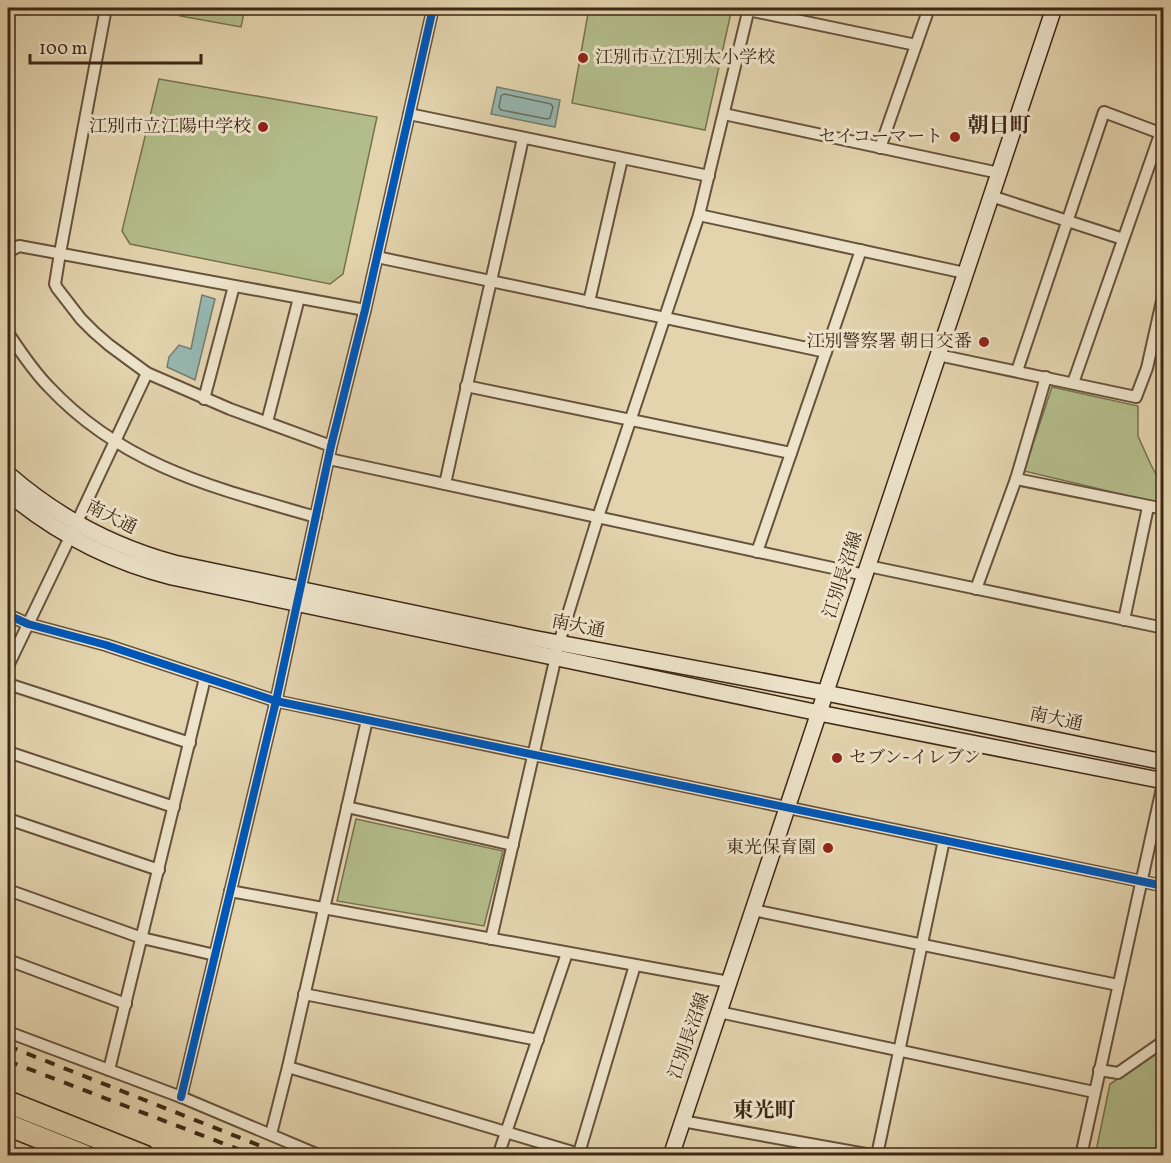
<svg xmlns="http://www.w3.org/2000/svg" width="1171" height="1163" font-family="Vollkorn,'Noto Serif JP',serif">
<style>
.green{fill:#b3bd8b;stroke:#787250;stroke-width:1.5}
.water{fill:#96b7b0;stroke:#737d72;stroke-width:1.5}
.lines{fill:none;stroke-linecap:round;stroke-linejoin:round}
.shore{stroke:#6a6f63;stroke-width:1.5}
.street-casing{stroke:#67523c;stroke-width:14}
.secondary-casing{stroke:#3e2716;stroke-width:18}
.highway-casing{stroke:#3e2716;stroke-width:24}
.street{stroke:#ede3ca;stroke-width:10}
.secondary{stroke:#ede3ca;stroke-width:15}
.highway{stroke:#e3d4ae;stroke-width:21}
.rail{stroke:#3e2716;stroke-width:4;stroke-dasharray:10 10;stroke-linecap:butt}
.cycleway-casing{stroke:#ede3ca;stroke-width:11}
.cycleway{stroke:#0057b8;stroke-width:8}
.poi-dot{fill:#8f2418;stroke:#ede3ca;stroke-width:2}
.labels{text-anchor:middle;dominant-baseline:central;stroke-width:6;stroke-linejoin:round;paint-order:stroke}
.poi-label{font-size:18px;fill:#3e2716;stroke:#ede3ca;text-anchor:end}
.street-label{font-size:18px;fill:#3e2716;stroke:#ede3ca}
.quarter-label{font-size:21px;font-weight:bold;fill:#3e2716;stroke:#ede3ca}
</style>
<rect width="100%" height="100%" fill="#e3d4ae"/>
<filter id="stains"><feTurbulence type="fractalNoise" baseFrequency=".00333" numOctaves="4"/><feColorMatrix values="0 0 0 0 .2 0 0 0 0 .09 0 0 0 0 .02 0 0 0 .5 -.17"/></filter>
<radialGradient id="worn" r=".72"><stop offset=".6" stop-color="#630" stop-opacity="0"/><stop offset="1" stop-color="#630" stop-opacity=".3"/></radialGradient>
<g class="green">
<path d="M181,8H245L241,27L180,16Z"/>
<path d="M589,8H732L705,130L572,103Z"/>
<path d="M159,79L377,117L343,274L330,284L130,244L122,231Z"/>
<path d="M1052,387L1138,406V436L1151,465L1163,487V504L1024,471Z"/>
<path d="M356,819L503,851L484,926L337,901Z"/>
<path d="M1163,1049V1155L1095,1156L1110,1084Z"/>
</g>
<g class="water">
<path d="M497,87L560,100L555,127L491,114Z"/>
<path d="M202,295L215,299L195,380L167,367L169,357L179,345L191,349Z"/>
</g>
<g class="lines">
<path class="shore" d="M504,94L551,104L553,107L550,118L547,119L501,110L499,107L501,96Z"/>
<defs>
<g id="street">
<path d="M106,8L60,253L55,284L57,288L81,319L94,332L109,345L147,373L230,409L331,446"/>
<path d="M748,10L916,45"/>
<path d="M409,114L709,176"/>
<path d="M724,114L999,173"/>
<path d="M880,148L929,8"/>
<path d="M991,196L1123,239"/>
<path d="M699,215L965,273"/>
<path d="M8,252L19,246L365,310"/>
<path d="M377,257L826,352"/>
<path d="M589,302L622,159"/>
<path d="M8,333C20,351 33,371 49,387C124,467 216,488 316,517"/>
<path d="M938,355L1136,397L1147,368L1164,292"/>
<path d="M1017,371L1104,112L1160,133"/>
<path d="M1073,383L1164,123"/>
<path d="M466,386L791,453"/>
<path d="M204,399L234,286"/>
<path d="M267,422L299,298"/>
<path d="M329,459L865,575"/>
<path d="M1016,479L1164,509"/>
<path d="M445,484C470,369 498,254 523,138"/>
<path d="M757,552L861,250"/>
<path d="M868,566L1164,628"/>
<path d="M976,589L1016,479L1046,377"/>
<path d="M8,615L28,624L106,645L276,701L1164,886"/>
<path d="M1124,620L1148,507"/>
<path d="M8,666L70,537L147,373"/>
<path d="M8,684L190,743"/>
<path d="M8,752L174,807"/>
<path d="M347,807L513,845"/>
<path d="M8,819L159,870"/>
<path d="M8,890L142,938L215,955"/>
<path d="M230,891L729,982"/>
<path d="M753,910L1118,985"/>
<path d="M491,939L559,643L598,517L699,215L749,8"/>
<path d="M8,960L126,1004"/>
<path d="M304,994L538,1040"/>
<path d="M719,1012L1094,1092"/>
<path d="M8,1032L181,1097L321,1156"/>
<path d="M288,1067L586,1156"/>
<path d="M109,1070L205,678"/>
<path d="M1099,1070L1118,1073L1164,1041"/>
<path d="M181,1097L276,701L331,446L365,310L433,8"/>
<path d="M682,1121L877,1156"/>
<path d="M271,1134L288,1067L367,720"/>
<path d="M579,1153L635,965"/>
<path d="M8,1154L12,1156"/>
<path d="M877,1155L944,840"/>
<path d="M498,1156L567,953"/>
<path d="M1081,1156L1164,779"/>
</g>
<g id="secondary">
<path d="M8,474C56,516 112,546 174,563L532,638L826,693L1164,762"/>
<path d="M8,493C56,533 112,562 172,577L819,713L1164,781"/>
<path d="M671,1156L1054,8"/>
</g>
<g id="highway">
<path d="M8,1102L144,1156"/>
<path d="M8,1125L85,1156"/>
</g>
</defs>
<use href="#street" class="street-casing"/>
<use href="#secondary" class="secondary-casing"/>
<use href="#highway" class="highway-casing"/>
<use href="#street" class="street"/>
<use href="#secondary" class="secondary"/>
<use href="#highway" class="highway"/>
<g class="rail">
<path d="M8,1046L286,1156"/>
<path d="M8,1061L256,1156"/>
</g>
<defs>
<g id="cycleway">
<path d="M8,615L28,624L106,645L276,701L1164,886"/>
<path d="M181,1097L276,701L331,446L365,310L433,8"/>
</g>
</defs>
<use href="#cycleway" class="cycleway-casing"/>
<use href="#cycleway" class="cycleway"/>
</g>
<g class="poi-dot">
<circle cx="583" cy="58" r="6"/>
<circle cx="263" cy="127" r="6"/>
<circle cx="955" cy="137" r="6"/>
<circle cx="984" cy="342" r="6"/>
<circle cx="837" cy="758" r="6"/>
<circle cx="828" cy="848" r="6"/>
</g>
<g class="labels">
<g class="poi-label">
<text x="595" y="58" text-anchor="start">江別市立江別太小学校</text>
<text x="251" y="127">江別市立江陽中学校</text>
<text x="943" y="137">セイコーマート</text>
<text x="972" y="342">江別警察署 朝日交番</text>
<text x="849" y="758" text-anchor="start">セブン-イレブン</text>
<text x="816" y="848">東光保育園</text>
</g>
<g class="street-label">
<text transform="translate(111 518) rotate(26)">南大通</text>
<text transform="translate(844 575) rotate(-72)">江別長沼線</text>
<text transform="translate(578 627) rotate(11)">南大通</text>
<text transform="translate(1056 720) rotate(12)">南大通</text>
<text transform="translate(690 1036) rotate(-71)">江別長沼線</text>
</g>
<g class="quarter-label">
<text x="999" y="126">朝日町</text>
<text x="764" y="1111">東光町</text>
</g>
</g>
<rect width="1171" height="1163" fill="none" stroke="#e3d4ae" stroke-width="30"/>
<rect x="9" y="9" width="1153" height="1145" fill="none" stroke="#3e2716" stroke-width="3"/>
<rect x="15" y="15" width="1141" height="1133" fill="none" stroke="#3e2716" stroke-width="1.5"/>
<path d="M30 54v9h171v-9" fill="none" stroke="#3e2716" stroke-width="3"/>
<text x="39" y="54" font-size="18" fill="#3e2716" stroke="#ede3ca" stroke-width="4.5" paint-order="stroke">100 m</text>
<rect width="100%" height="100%" filter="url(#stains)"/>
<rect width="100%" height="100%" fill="url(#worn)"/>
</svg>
